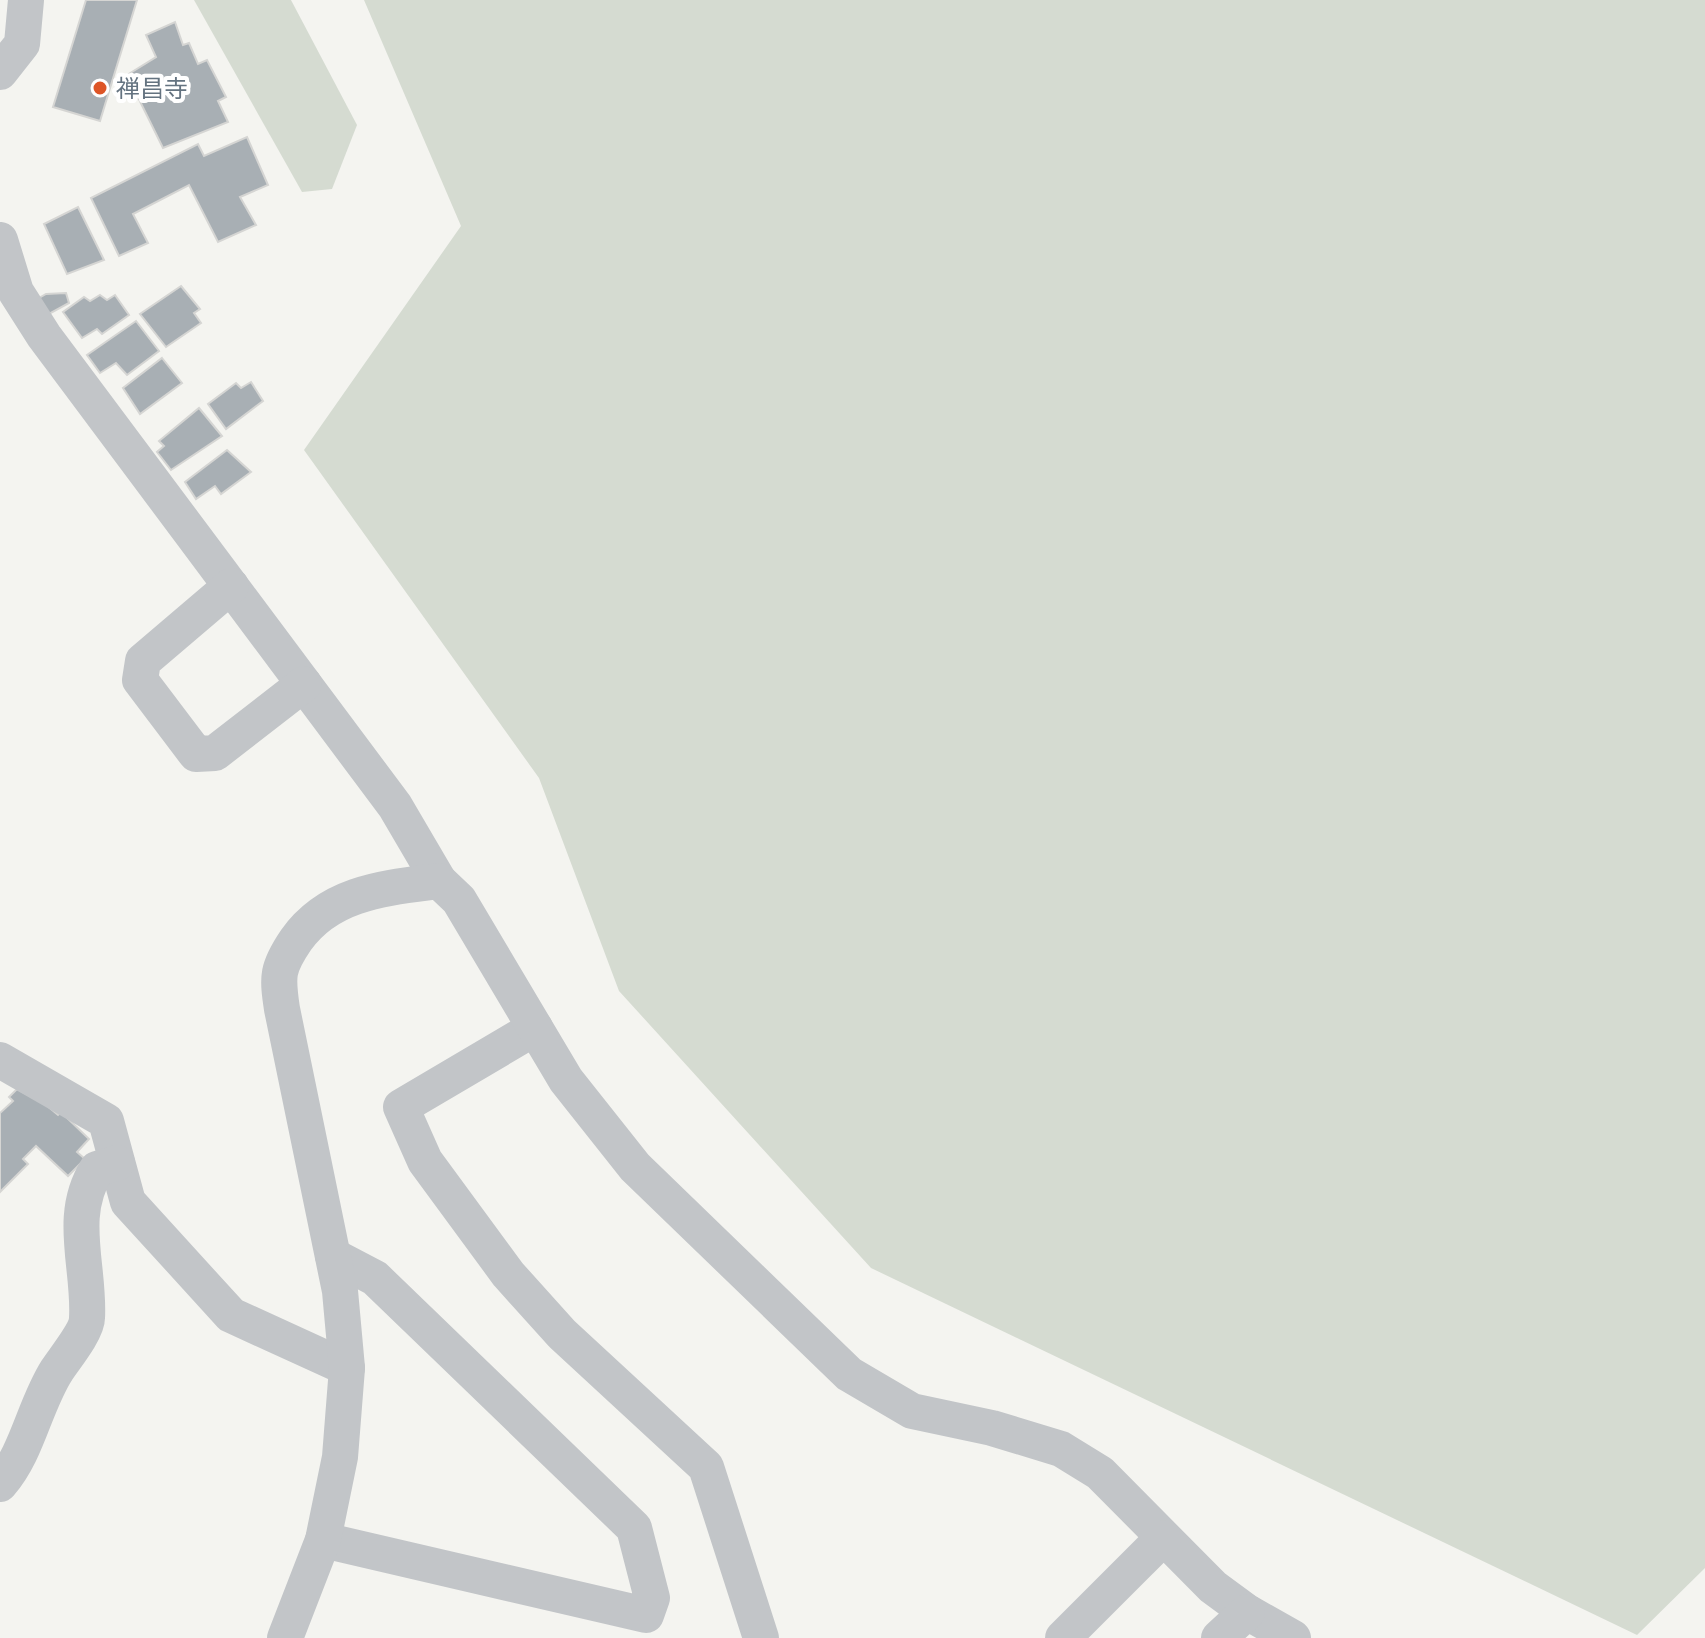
<svg xmlns="http://www.w3.org/2000/svg" width="1705" height="1638" font-family="Helvetica,'Noto Sans JP',sans-serif">
<style>
.green{fill:#d5dbd1}
.building{fill:#a8afb4;stroke:#d5d5d3;stroke-width:2}
.lines{fill:none;stroke-linecap:round;stroke-linejoin:round}
.minor{stroke:#c2c5c8;stroke-width:36}
.poi-dot{fill:#dd5527;stroke:#fff;stroke-width:3}
.labels{text-anchor:middle;dominant-baseline:central;stroke-width:8;stroke-linejoin:round;paint-order:stroke}
.poi-label{font-size:24px;fill:#647380;stroke:#fff;text-anchor:start}
</style>
<rect width="100%" height="100%" fill="#f4f4f0"/>
<g class="green">
<path d="M194,0H291L357,125L332,189L302,192Z"/>
<path d="M364,0H1705V1568L1637,1635L871,1268L619,991L539,778L304,450L461,226Z"/>
</g>
<g class="building">
<path d="M86,0H137L100,121L53,107Z"/>
<path d="M175,22L183,45L189,43L198,64L207,60L226,97L218,101L228,122L163,148L127,75L156,57L146,35Z"/>
<path d="M247,137L268,185L240,197L256,225L218,242L189,185L133,214L148,243L119,256L91,198L198,144L204,156Z"/>
<path d="M78,207L104,260L67,274L44,224Z"/>
<path d="M181,286L200,309L194,313L201,323L166,347L140,314Z"/>
<path d="M66,293L69,303L49,314L39,298L46,294Z"/>
<path d="M100,295L107,300L115,295L129,315L102,334L97,329L82,338L63,312L84,297L90,301Z"/>
<path d="M136,321L159,351L127,375L116,363L100,373L87,355Z"/>
<path d="M162,358L182,383L140,414L123,388Z"/>
<path d="M251,382L263,401L226,429L208,404L236,383L241,388Z"/>
<path d="M199,408L222,436L171,470L157,452L164,446L159,441Z"/>
<path d="M227,450L251,472L221,494L215,486L196,499L185,482Z"/>
<path d="M17,1089L45,1104L58,1115L61,1112L89,1139L77,1152L85,1159L68,1176L36,1146L23,1159L28,1164L0,1192V1113L13,1101L9,1097Z"/>
</g>
<g class="lines">
<g class="minor">
<path d="M0,72L22,44L26,0"/>
<path d="M0,240L16,292L44,336L395,806L439,881"/>
<path d="M231,586L143,661L140,680L196,754L215,753L304,684"/>
<path d="M535,1028L401,1107L425,1161L508,1274L562,1334L706,1467L761,1638"/>
<path d="M0,1060L106,1121L128,1202L231,1315L347,1368"/>
<path d="M0,1484C28,1452 34,1406 57,1370C65,1358 87,1331 87,1318C90,1267 67,1216 97,1169L117,1163"/>
<path d="M323,1540L646,1615L652,1598L634,1528L375,1278L333,1256"/>
<path d="M285,1638L323,1540L340,1457L347,1368L340,1291L282,1009C277,976 277,968 296,940C330,892 386,888 439,881L459,900L566,1080L635,1167L849,1374L912,1411L992,1428L1061,1449L1100,1473L1213,1587L1247,1612L1293,1638"/>
<path d="M1063,1638L1163,1538"/>
<path d="M1219,1638L1247,1612"/>
</g>
</g>
<circle class="poi-dot" cx="100" cy="88" r="8"/>
<g class="labels">
<g class="poi-label">
<text x="116" y="88">禅昌寺</text>
</g>
</g>
</svg>
